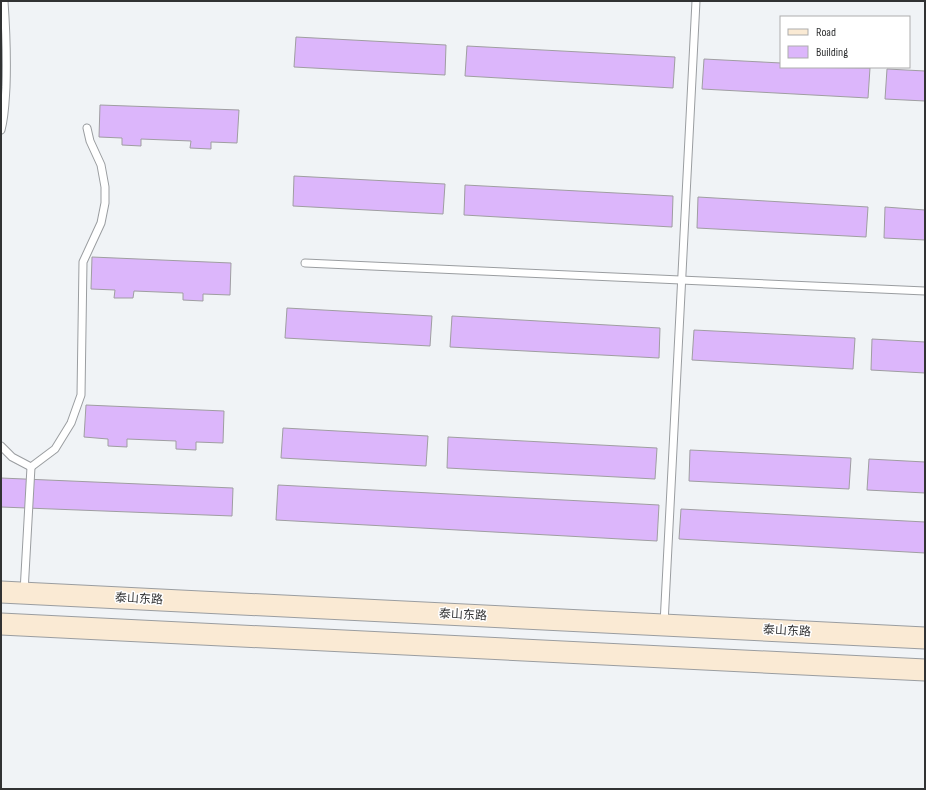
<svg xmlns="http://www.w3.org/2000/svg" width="926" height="790" font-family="'Sofia Sans Condensed','Noto Sans SC',sans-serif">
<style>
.building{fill:#dcb6fb;stroke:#9f9ea1}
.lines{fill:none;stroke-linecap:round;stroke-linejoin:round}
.lane-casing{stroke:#9a9da0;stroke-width:9}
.secondary-casing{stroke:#9a9da0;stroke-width:23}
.lane{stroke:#fff;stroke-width:7}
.secondary{stroke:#faead4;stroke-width:21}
.labels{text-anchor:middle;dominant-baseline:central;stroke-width:3;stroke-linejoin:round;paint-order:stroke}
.street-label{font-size:12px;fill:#313233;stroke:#fff}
</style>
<rect width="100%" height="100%" fill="#f0f3f6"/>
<g class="building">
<path d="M296,37L446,45L445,75L294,67Z"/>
<path d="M467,46L675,57L673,88L465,76Z"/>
<path d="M704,59L781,63V67L870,68L868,98L702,89Z"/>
<path d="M887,69L925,71V101L885,99Z"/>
<path d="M100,105L239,110L237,143L211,142V149L190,148L191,141L141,139V146L122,145V138L99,137Z"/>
<path d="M294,176L445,184L443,214L293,206Z"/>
<path d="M465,185L673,196L672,227L464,215Z"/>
<path d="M698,197L868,207L866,237L697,228Z"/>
<path d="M885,207L925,210V240L884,238Z"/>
<path d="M92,257L231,263L230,295L203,294V301L183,300V293L134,291L133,298H114L115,290L91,289Z"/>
<path d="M287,308L432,316L430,346L285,338Z"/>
<path d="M452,316L660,328L659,358L450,347Z"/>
<path d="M694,330L855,338L853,369L692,360Z"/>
<path d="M872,339L925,342V373L871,370Z"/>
<path d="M86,405L224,411L223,443L196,442V450L176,449V441L127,439V447L108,446V439L84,437Z"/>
<path d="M283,428L428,436L426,466L281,458Z"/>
<path d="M448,437L657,448L655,479L447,468Z"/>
<path d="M690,450L851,458L849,489L689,481Z"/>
<path d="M869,459L925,462V493L867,490Z"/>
<path d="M1,478L233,488L232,516L1,507Z"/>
<path d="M278,485L659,505L657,541L276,520Z"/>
<path d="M681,509L925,522V553L679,539Z"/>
</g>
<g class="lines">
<defs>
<g id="lane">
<path d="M1,130C5,115 5,102 6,87C7,58 6,30 4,1"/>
<path d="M305,263L925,291"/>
<path d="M1,446L12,457L31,467L55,449L71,423L81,395L83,262L101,223L105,203V187L101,165L90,141L87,128"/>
<path d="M24,592L31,467"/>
<path d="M664,624L696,1"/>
</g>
<g id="secondary">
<path d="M1,592L925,638"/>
<path d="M1,624L925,670"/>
</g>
</defs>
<use href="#lane" class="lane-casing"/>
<use href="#secondary" class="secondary-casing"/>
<use href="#lane" class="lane"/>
<use href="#secondary" class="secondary"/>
</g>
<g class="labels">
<g class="street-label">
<text transform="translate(139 599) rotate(3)">泰山东路</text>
<text transform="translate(463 615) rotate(3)">泰山东路</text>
<text transform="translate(787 631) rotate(3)">泰山东路</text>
</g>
</g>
<rect width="926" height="790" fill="none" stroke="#313233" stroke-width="4"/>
<rect x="780" y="16" width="130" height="52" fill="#ffffff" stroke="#adadad"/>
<rect x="788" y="29" width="20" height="6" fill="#faead4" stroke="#adadad"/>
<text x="816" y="36" font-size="12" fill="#313233">Road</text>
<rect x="788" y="46" width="20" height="12" fill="#dcb6fb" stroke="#adadad"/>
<text x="816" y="56" font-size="12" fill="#313233">Building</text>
</svg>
